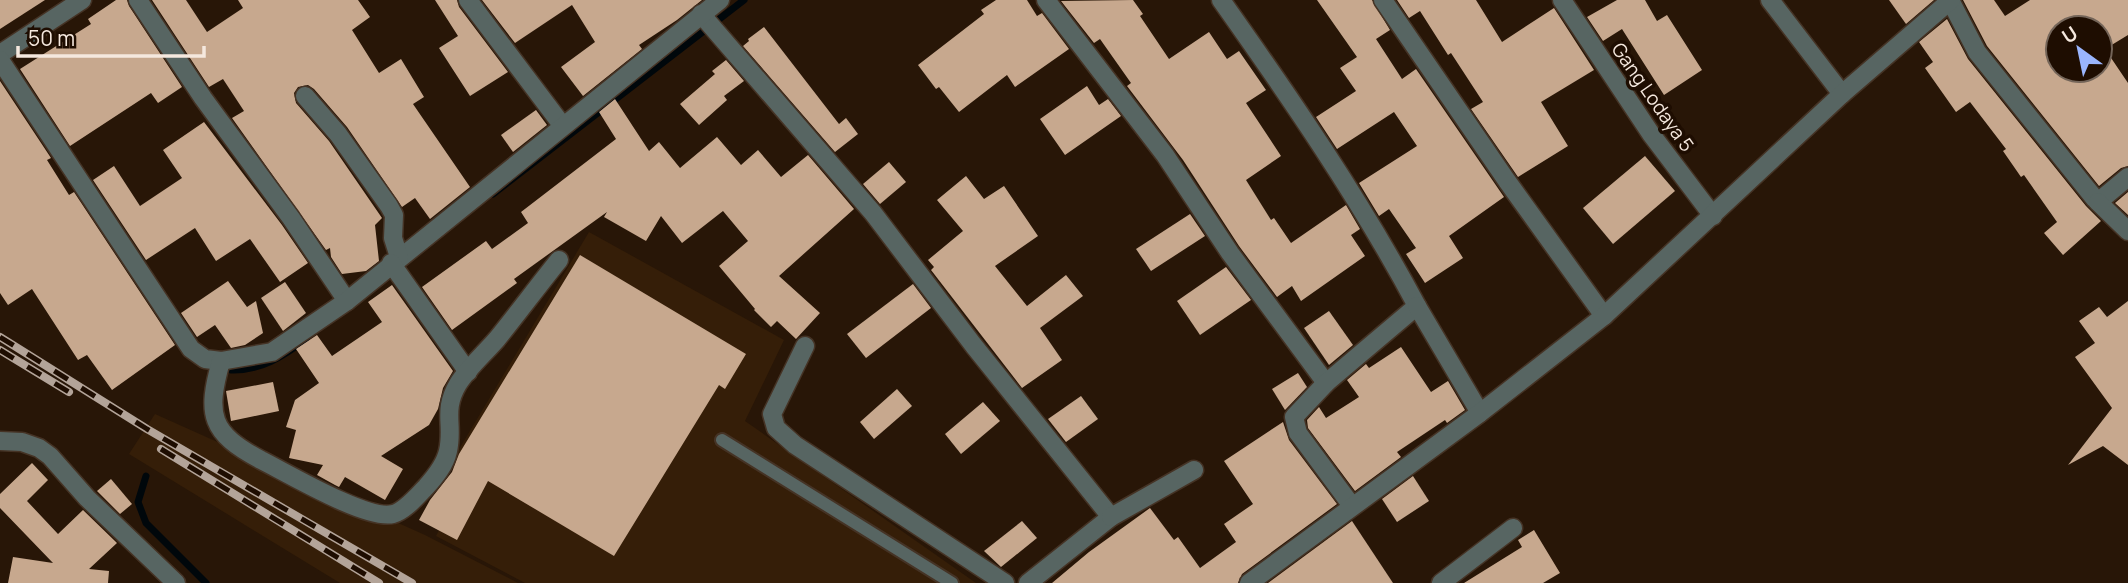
<svg xmlns="http://www.w3.org/2000/svg" width="2128" height="583" font-family="Manrope,sans-serif">
<style>
.built{fill:#351e08}
.lines{fill:none;stroke-linecap:round;stroke-linejoin:round}
.stream{stroke:#00070b;stroke-width:7}
.building{fill:#c7a88e;fill-rule:evenodd}
.lane-casing{stroke:#453325;stroke-width:16}
.street-casing{stroke:#453325;stroke-width:21}
.lane{stroke:#576562;stroke-width:12}
.street{stroke:#576562;stroke-width:18}
.rail-casing{stroke:#b3a499;stroke-width:8}
.rail{stroke:#1e0d01;stroke-width:5;stroke-dasharray:16;stroke-linecap:butt}
.labels{text-anchor:middle;dominant-baseline:central;stroke-width:7;stroke-linejoin:round;paint-order:stroke}
.street-label{font-size:19px;fill:#f5e8de;stroke:#1e0d01}
</style>
<rect width="100%" height="100%" fill="#281607"/>
<g class="built">
<path d="M589,232L784,340L745,421L976,583H525L436,536L467,476L449,466Z"/>
<path d="M155,414L425,535L518,583H340L129,454Z"/>
</g>
<g class="lines">
<g class="stream">
<path d="M493,194L744,0"/>
<path d="M231,370C260,371 284,356 306,339"/>
<path d="M146,476L138,502L146,523L206,583"/>
</g>
</g>
<g class="building">
<path d="M0,0H45L0,29Z"/>
<path d="M116,0H127L129,6L182,87L158,103L151,93L70,146L20,69L91,24L88,19Z"/>
<path d="M152,0H186L207,32L243,8L238,0H358L370,17L352,30L379,73L401,59L424,97L413,104L470,187L430,219L415,198L402,207L347,127L314,89L308,85L298,87L294,93L296,103L329,141L382,218L375,225L379,261L366,271L342,274L331,257L330,248L326,250L232,118L244,111L223,79L209,87Z"/>
<path d="M435,0H457L459,7L508,72L470,96L439,48L458,36Z"/>
<path d="M482,0H702L677,20L639,45L642,49L583,96L561,67L595,42L572,5L515,43Z"/>
<path d="M996,0H1027L1037,16L1042,13L1069,49L1015,87L1007,75L959,112L939,87L936,89L918,65L984,14L981,10Z"/>
<path d="M1133,0L1143,14L1140,16L1169,59L1209,32L1227,59L1239,51L1266,90L1246,103L1281,156L1246,180L1271,220L1274,218L1291,243L1346,205L1360,229L1351,235L1365,256L1301,301L1292,286L1277,297L1239,246L1183,160L1127,86L1131,83L1100,39L1094,43L1061,1Z"/>
<path d="M1317,0H1372L1390,30L1376,39L1402,79L1416,69L1504,197L1449,236L1463,258L1425,283L1406,254L1416,248L1389,209L1379,216L1359,183L1417,146L1394,112L1337,149L1316,117L1356,91L1340,68L1357,57Z"/>
<path d="M1397,0H1476L1502,42L1554,8L1594,70L1541,102L1568,146L1518,177L1471,109L1483,102L1451,53L1448,55L1420,11L1409,18Z"/>
<path d="M1617,0H1645L1657,21L1667,15L1702,70L1664,95L1622,29L1603,41L1587,17Z"/>
<path d="M1889,0H1934L1906,24Z"/>
<path d="M1963,0H1994L2005,16L2030,0H2128V35L2105,49L2128,83V166L2121,168L2099,186L1987,46ZM2058,28H2100V70H2058Z"/>
<path d="M1947,19L1968,59L2086,206L2101,221L2063,255L2044,233L2057,222L2024,175L2021,177L2003,151L2006,149L1970,102L1956,112L1925,68L1933,62L1919,42Z"/>
<path d="M764,27L839,124L846,118L858,134L835,152L743,46L749,41L748,39Z"/>
<path d="M726,60L744,81L724,96L727,100L699,125L680,104L715,74L712,71Z"/>
<path d="M0,81L51,158L47,160L69,195L74,192L175,345L112,390L87,355L78,360L32,289L8,305L0,293Z"/>
<path d="M1087,86L1099,105L1108,99L1121,116L1065,155L1040,119Z"/>
<path d="M615,99L649,151L659,142L680,168L717,137L741,165L758,150L781,177L808,155L854,209L779,276L820,313L796,339L777,321L771,327L754,310L755,309L719,266L748,241L723,211L682,243L661,216L646,241L604,217L607,212L514,279L517,283L452,330L422,287L486,241L492,249L528,223L521,212L616,139L599,112Z"/>
<path d="M536,110L547,125L513,152L501,135Z"/>
<path d="M204,122L282,225L308,263L280,282L250,239L216,261L195,228L146,260L93,180L114,166L140,206L182,178L163,150Z"/>
<path d="M1645,156L1675,191L1613,244L1583,208Z"/>
<path d="M889,162L906,182L880,204L863,184Z"/>
<path d="M966,176L984,199L1004,186L1038,236L995,266L1027,306L1066,275L1083,296L1040,328L1062,360L1022,388L931,270L934,267L928,260L963,231L937,200Z"/>
<path d="M2128,192V215L2115,203Z"/>
<path d="M1190,214L1205,236L1151,271L1136,249Z"/>
<path d="M580,255L746,354L725,389L719,385L614,556L488,481L457,540L419,520L430,500L452,472L459,454Z"/>
<path d="M1226,267L1251,300L1200,335L1177,301Z"/>
<path d="M228,281L247,307L256,301L263,333L245,345L231,348L215,325L197,337L181,313Z"/>
<path d="M285,282L306,313L283,331L261,298Z"/>
<path d="M913,284L931,308L866,358L847,334Z"/>
<path d="M392,285L453,371L443,388L438,409L429,425L381,456L403,469L385,500L345,477L339,487L335,485L317,475L323,465L289,458L296,430L286,427L295,400L319,383L296,349L317,335L332,356L382,322L368,302Z"/>
<path d="M2128,301V465L2103,446L2068,465L2112,408L2075,357L2095,343L2079,321L2099,307L2107,317Z"/>
<path d="M1329,311L1353,345L1329,365L1304,328Z"/>
<path d="M1401,347L1431,392L1448,381L1465,410L1447,423L1445,420L1397,452L1401,457L1355,491L1308,428L1307,420L1319,407L1326,418L1359,397L1347,380L1366,364L1369,368Z"/>
<path d="M1298,373L1307,387L1285,410L1272,389Z"/>
<path d="M273,382L279,411L231,421L226,391Z"/>
<path d="M897,389L912,406L874,439L860,422Z"/>
<path d="M1081,396L1098,419L1066,442L1048,419Z"/>
<path d="M983,402L1000,421L961,454L945,434Z"/>
<path d="M1283,422L1289,440L1337,504L1242,574L1238,583H1052L1089,552L1150,508L1174,540L1178,537L1200,568L1236,542L1224,524L1253,504L1224,461Z"/>
<path d="M32,463L48,480L27,501L58,534L83,510L117,543L89,569L109,571L108,583H8L13,557L53,563L0,508V494Z"/>
<path d="M1413,476L1429,501L1397,522L1382,499Z"/>
<path d="M111,479L132,504L120,514L97,491Z"/>
<path d="M1022,521L1037,538L1001,567L984,551Z"/>
<path d="M1352,521L1393,583H1268Z"/>
<path d="M1534,530L1560,573L1543,583H1464L1522,547L1518,540Z"/>
</g>
<g class="lines">
<defs>
<path id="lane" d="M722,440L952,583"/>
<g id="street">
<path d="M138,0L203,98L291,218L347,301"/>
<path d="M468,0L562,125"/>
<path d="M1046,0L1165,155L1230,253L1326,383"/>
<path d="M1221,0C1291,99 1360,199 1417,306L1326,383L1294,417L1298,433L1352,506"/>
<path d="M1383,0L1507,181L1604,316"/>
<path d="M1562,0L1651,134L1713,216"/>
<path d="M1770,0L1842,94"/>
<path d="M1950,0L1977,52L2095,199L2098,202L2128,177"/>
<path d="M701,14L873,213L974,346L1111,517L1028,583"/>
<path d="M0,54L82,0"/>
<path d="M0,60L191,349L205,359L221,361L272,352L347,301L720,0"/>
<path d="M305,96L338,134L389,206L394,215L393,238L399,257"/>
<path d="M2098,202L2128,231"/>
<path d="M391,263L468,372"/>
<path d="M1417,306L1480,413"/>
<path d="M805,346L772,414L776,428L795,445L1005,583"/>
<path d="M221,361C206,415 210,433 261,460C287,473 368,521 393,514C405,511 418,495 426,487C435,477 445,465 448,451C454,424 442,411 458,384C468,368 484,354 497,339C518,313 538,286 559,260"/>
<path d="M0,441L22,442L39,448L50,456L87,498L176,583"/>
<path d="M1111,517L1194,470"/>
<path d="M1249,583L1480,413L1604,316L1842,94L1951,0"/>
<path d="M1441,583L1513,528"/>
</g>
</defs>
<use href="#lane" class="lane-casing"/>
<use href="#street" class="street-casing"/>
<use href="#lane" class="lane"/>
<use href="#street" class="street"/>
<defs>
<g id="rail">
<path d="M0,337L147,429L412,583"/>
<path d="M0,350L69,392"/>
<path d="M161,449L379,583"/>
</g>
</defs>
<use href="#rail" class="rail-casing"/>
<use href="#rail" class="rail"/>
</g>
<g class="labels">
<g class="street-label">
<text transform="translate(1653 97) rotate(55)">Gang Lodaya 5</text>
</g>
</g>
<g transform="translate(2079 49) rotate(327)"><circle r="33" fill="#1e0d01" stroke="#746559" stroke-width="2"/>
<path d="M0-5L12 26L0 18L-12 26Z" fill="#9ab5fd"/>
<text y="-10" font-size="19" font-weight="bold" text-anchor="middle" fill="#f5e8de">U</text>
</g>
<path d="M18 46v10h186v-10" fill="none" stroke="#f5e8de" stroke-width="3.5"/>
<text x="28" y="46" font-size="21" fill="#f5e8de" stroke="#1e0d01" stroke-width="5" paint-order="stroke">50 m</text>
</svg>
